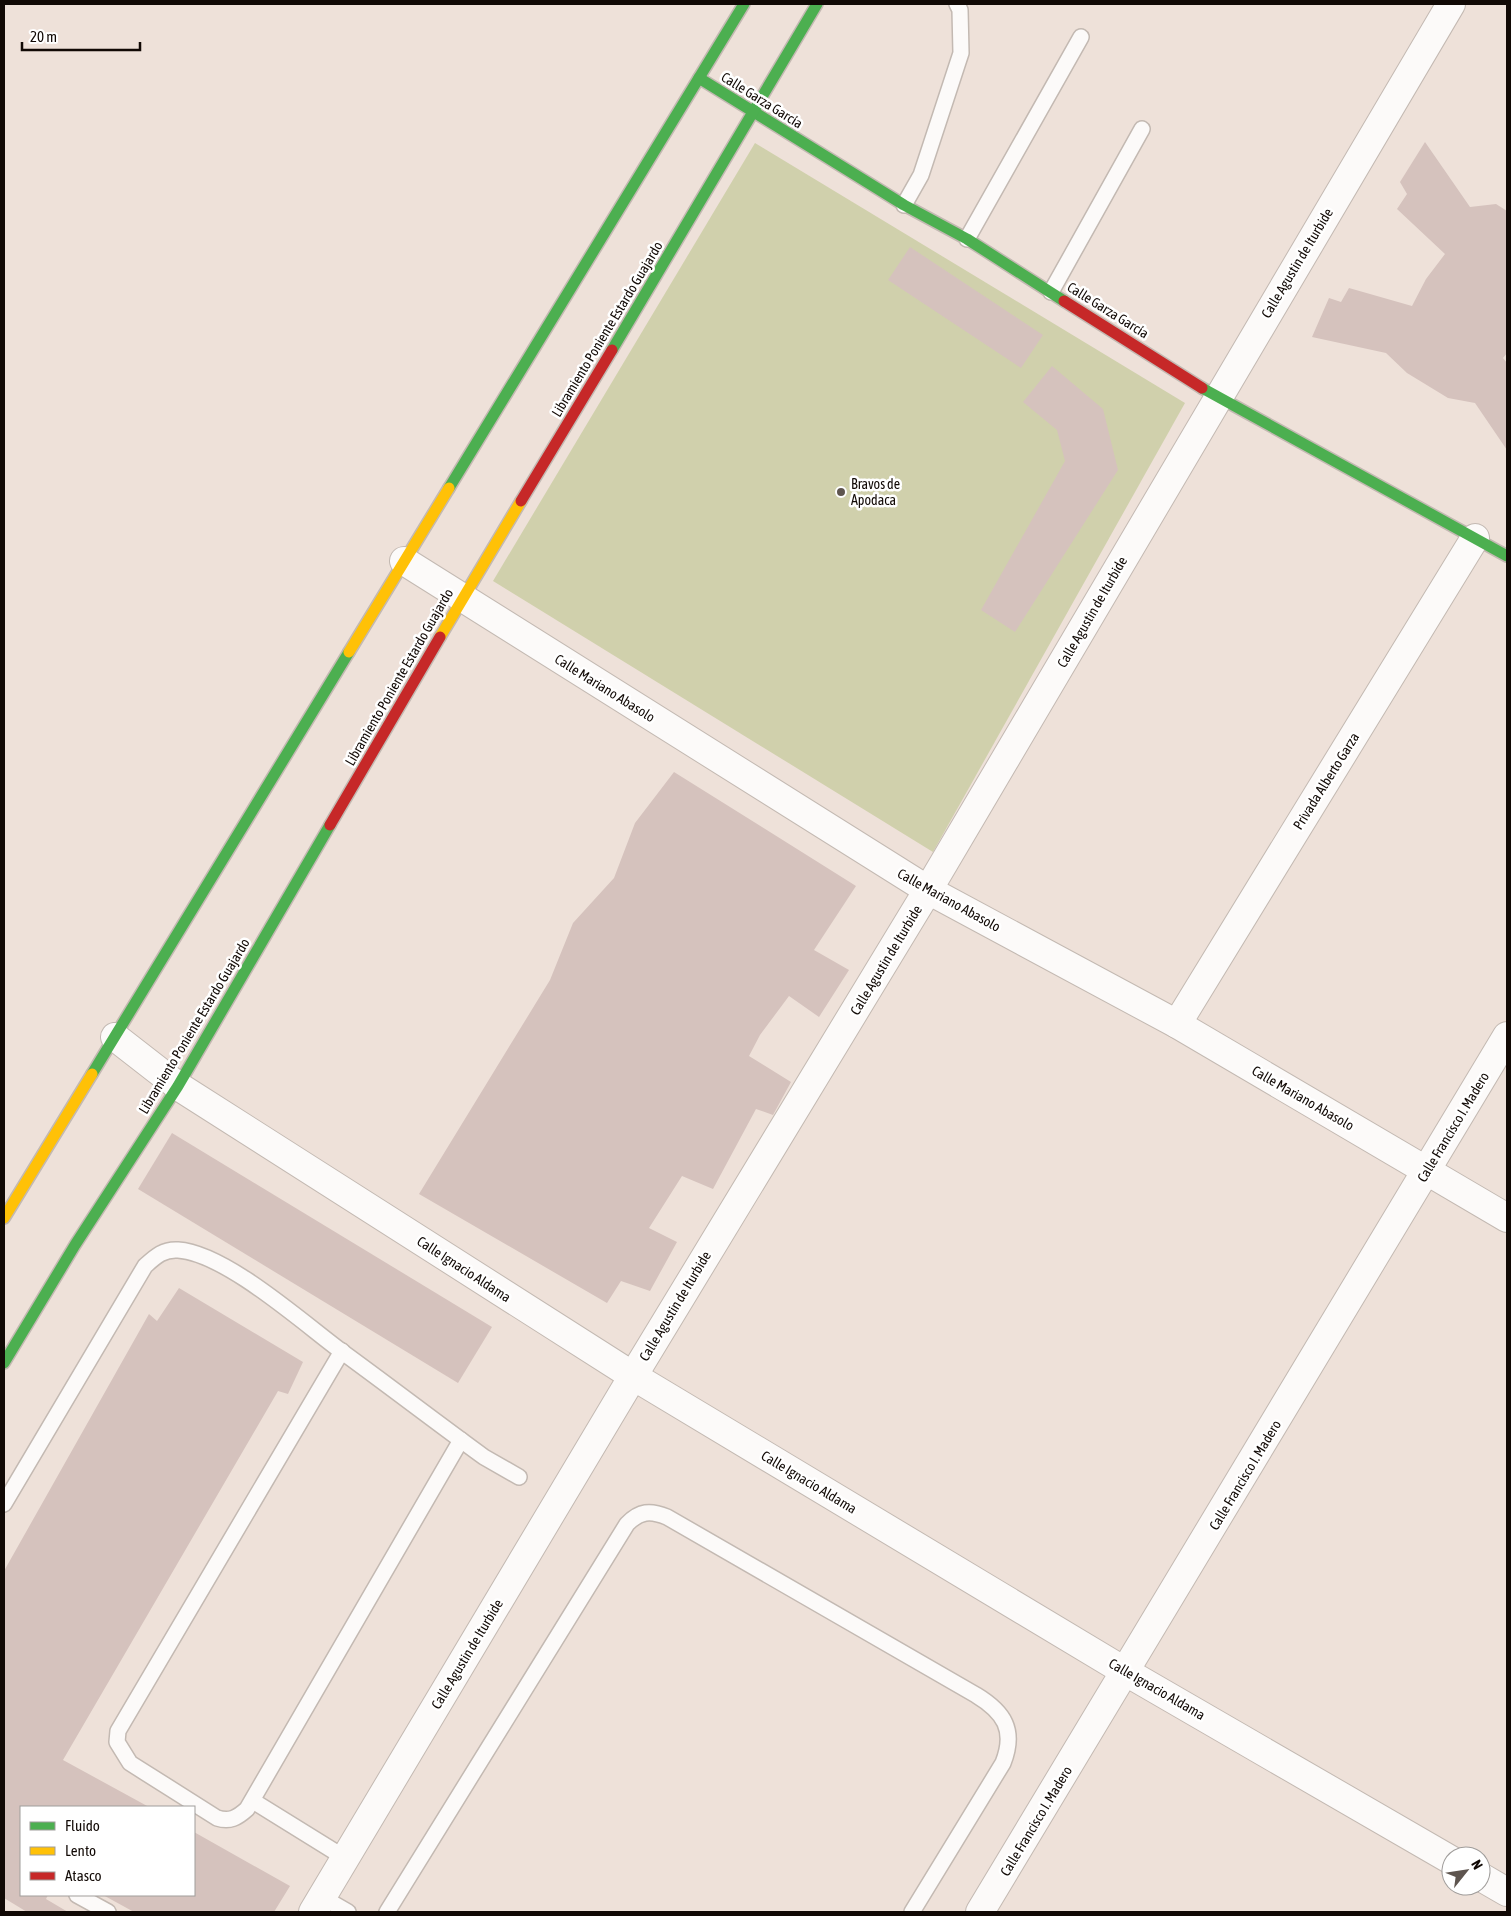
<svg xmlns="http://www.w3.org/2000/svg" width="1511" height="1916" font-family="'Asap Condensed',sans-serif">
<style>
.green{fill:#d0d0ac}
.building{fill:#d5c2bd}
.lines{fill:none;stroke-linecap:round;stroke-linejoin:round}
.lane-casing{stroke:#c3b9b2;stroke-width:18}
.street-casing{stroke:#c3b9b2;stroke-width:30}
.fast-casing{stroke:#c3b9b2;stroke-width:14}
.slow-casing{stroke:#c3b9b2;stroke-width:14}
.jam-casing{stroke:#c3b9b2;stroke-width:14}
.lane{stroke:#fcfaf9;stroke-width:15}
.street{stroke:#fcfaf9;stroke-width:28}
.fast{stroke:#4caf50;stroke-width:11}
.slow{stroke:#ffc107;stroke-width:11}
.jam{stroke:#c62828;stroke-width:11}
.poi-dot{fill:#5e554f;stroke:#fff;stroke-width:2}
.labels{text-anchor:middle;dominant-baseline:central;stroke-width:5;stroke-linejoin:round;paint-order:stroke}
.street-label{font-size:14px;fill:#110905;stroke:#fff}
.poi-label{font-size:14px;fill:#110905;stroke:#fff;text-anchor:start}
</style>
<rect width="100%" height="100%" fill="#eee1d9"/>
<path class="green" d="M755,143L1185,403L933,852L493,581Z"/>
<g class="building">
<path d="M1425,142L1470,207L1496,204L1507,211V353L1503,358L1507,363V450L1475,403L1448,398L1407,373L1386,353L1312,337L1329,298L1341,302L1349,288L1412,306L1426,279L1445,254L1397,209L1407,194L1400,182Z"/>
<path d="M910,247L1043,335L1021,368L888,280Z"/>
<path d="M1052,366L1103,409L1118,470L1015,632L981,610L1065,461L1057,430L1023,402Z"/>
<path d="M674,772L856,886L814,950L849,970L819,1017L789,996L760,1035L749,1056L791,1082L773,1115L756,1109L713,1189L682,1176L649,1228L677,1242L650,1291L621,1281L607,1303L419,1194L550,980L573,923L614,878L635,823Z"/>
<path d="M172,1133L492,1327L458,1383L138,1189Z"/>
<path d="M179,1288L303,1362L288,1394L278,1391L63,1760L149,1807H21V1895H48L46,1899L68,1912H27L4,1898V1571L149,1314L157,1321Z"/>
<path d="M194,1832L290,1886L274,1912H134L103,1895H194Z"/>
</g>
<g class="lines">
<defs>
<g id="lane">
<path d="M904,205L921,175L961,53L960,10L957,4"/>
<path d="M967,239L1081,37"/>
<path d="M1051,292L1142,129"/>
<path d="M342,1351L118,1731L117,1742L130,1763L217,1818C230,1822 237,1818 247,1809L461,1440"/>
<path d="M4,1504L145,1266C155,1257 163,1249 178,1250C225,1253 302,1322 341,1351C389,1386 436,1422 484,1457L519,1477"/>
<path d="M253,1801L345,1858"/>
<path d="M77,1895L108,1912"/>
<path d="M322,1897L348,1912"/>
<path d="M387,1912L627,1524C640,1511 650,1510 667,1517L976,1695C1004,1712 1016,1730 1003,1763L912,1912"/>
</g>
<g id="street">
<path d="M404,561L928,890L1177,1024L1507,1218"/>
<path d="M1177,1024L1475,538"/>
<path d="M115,1037L178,1086L633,1376L1126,1672L1451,1860"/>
<path d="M1481,1877L1507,1892"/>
<path d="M313,1912L633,1376L928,890L1451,4"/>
<path d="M980,1912L1507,1036"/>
</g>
<g id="fast">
<path d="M699,78L904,205L967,239L1064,301"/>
<path d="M612,350L817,4"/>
<path d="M1202,388L1507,556"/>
<path d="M449,488L744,4"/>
<path d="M92,1074L349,652"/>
<path d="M4,1363L75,1245L178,1086L330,825"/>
</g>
<g id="slow">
<path d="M440,637L521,501"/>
<path d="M349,652L449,488"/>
<path d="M4,1218L92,1074"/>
</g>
<g id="jam">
<path d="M1064,301L1202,388"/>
<path d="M521,501L612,350"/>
<path d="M330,825L440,637"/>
</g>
</defs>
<use href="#lane" class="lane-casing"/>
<use href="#street" class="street-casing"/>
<use href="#fast" class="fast-casing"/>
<use href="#slow" class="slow-casing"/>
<use href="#jam" class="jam-casing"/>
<use href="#lane" class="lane"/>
<use href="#street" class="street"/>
<use href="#fast" class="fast"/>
<use href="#slow" class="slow"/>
<use href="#jam" class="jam"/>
</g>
<circle class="poi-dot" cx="841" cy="492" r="5"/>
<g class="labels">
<g class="street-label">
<text transform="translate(762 100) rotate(32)">Calle Garza García</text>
<text transform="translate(1297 263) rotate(-59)">Calle Agustin de Iturbide</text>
<text transform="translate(1108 310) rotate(32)">Calle Garza García</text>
<text transform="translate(607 329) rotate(-59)">Libramiento Poniente Estardo Guajardo</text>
<text transform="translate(1092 612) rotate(-60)">Calle Agustin de Iturbide</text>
<text transform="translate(399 677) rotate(-60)">Libramiento Poniente Estardo Guajardo</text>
<text transform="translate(605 688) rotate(32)">Calle Mariano Abasolo</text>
<text transform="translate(1326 781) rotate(-58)">Privada Alberto Garza</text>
<text transform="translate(949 900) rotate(29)">Calle Mariano Abasolo</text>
<text transform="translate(886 960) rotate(-59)">Calle Agustin de Iturbide</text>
<text transform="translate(194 1026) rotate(-59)">Libramiento Poniente Estardo Guajardo</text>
<text transform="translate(1303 1098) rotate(30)">Calle Mariano Abasolo</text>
<text transform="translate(1453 1127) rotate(-59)">Calle Francisco I. Madero</text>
<text transform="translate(464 1269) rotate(33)">Calle Ignacio Aldama</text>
<text transform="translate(675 1306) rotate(-59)">Calle Agustin de Iturbide</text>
<text transform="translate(1245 1475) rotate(-59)">Calle Francisco I. Madero</text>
<text transform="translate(809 1482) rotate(31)">Calle Ignacio Aldama</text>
<text transform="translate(467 1654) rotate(-59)">Calle Agustin de Iturbide</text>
<text transform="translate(1157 1689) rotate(30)">Calle Ignacio Aldama</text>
<text transform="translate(1036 1821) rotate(-59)">Calle Francisco I. Madero</text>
</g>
<g class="poi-label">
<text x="851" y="484">Bravos de<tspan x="851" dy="16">Apodaca</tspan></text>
</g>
</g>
<rect width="1511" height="1916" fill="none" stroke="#110905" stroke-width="10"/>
<rect x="20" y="1806" width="175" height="90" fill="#ffffff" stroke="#a09d9b"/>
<rect x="30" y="1822" width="25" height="8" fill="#4caf50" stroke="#a09d9b"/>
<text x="65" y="1831" font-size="15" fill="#110905">Fluido</text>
<rect x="30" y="1847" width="25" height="8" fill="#ffc107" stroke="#a09d9b"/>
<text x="65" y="1856" font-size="15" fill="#110905">Lento</text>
<rect x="30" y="1872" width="25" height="8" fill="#c62828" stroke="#a09d9b"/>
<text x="65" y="1881" font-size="15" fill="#110905">Atasco</text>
<g transform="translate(1466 1871) rotate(60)"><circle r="24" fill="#ffffff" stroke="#a09d9b"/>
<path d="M0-4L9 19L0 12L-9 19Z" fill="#5e554f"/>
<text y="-8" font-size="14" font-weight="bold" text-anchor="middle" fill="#110905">N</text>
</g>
<path d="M22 42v8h118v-8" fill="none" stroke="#110905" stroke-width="2.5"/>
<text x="30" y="42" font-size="15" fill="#110905" stroke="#ffffff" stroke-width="4" paint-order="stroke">20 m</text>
</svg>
